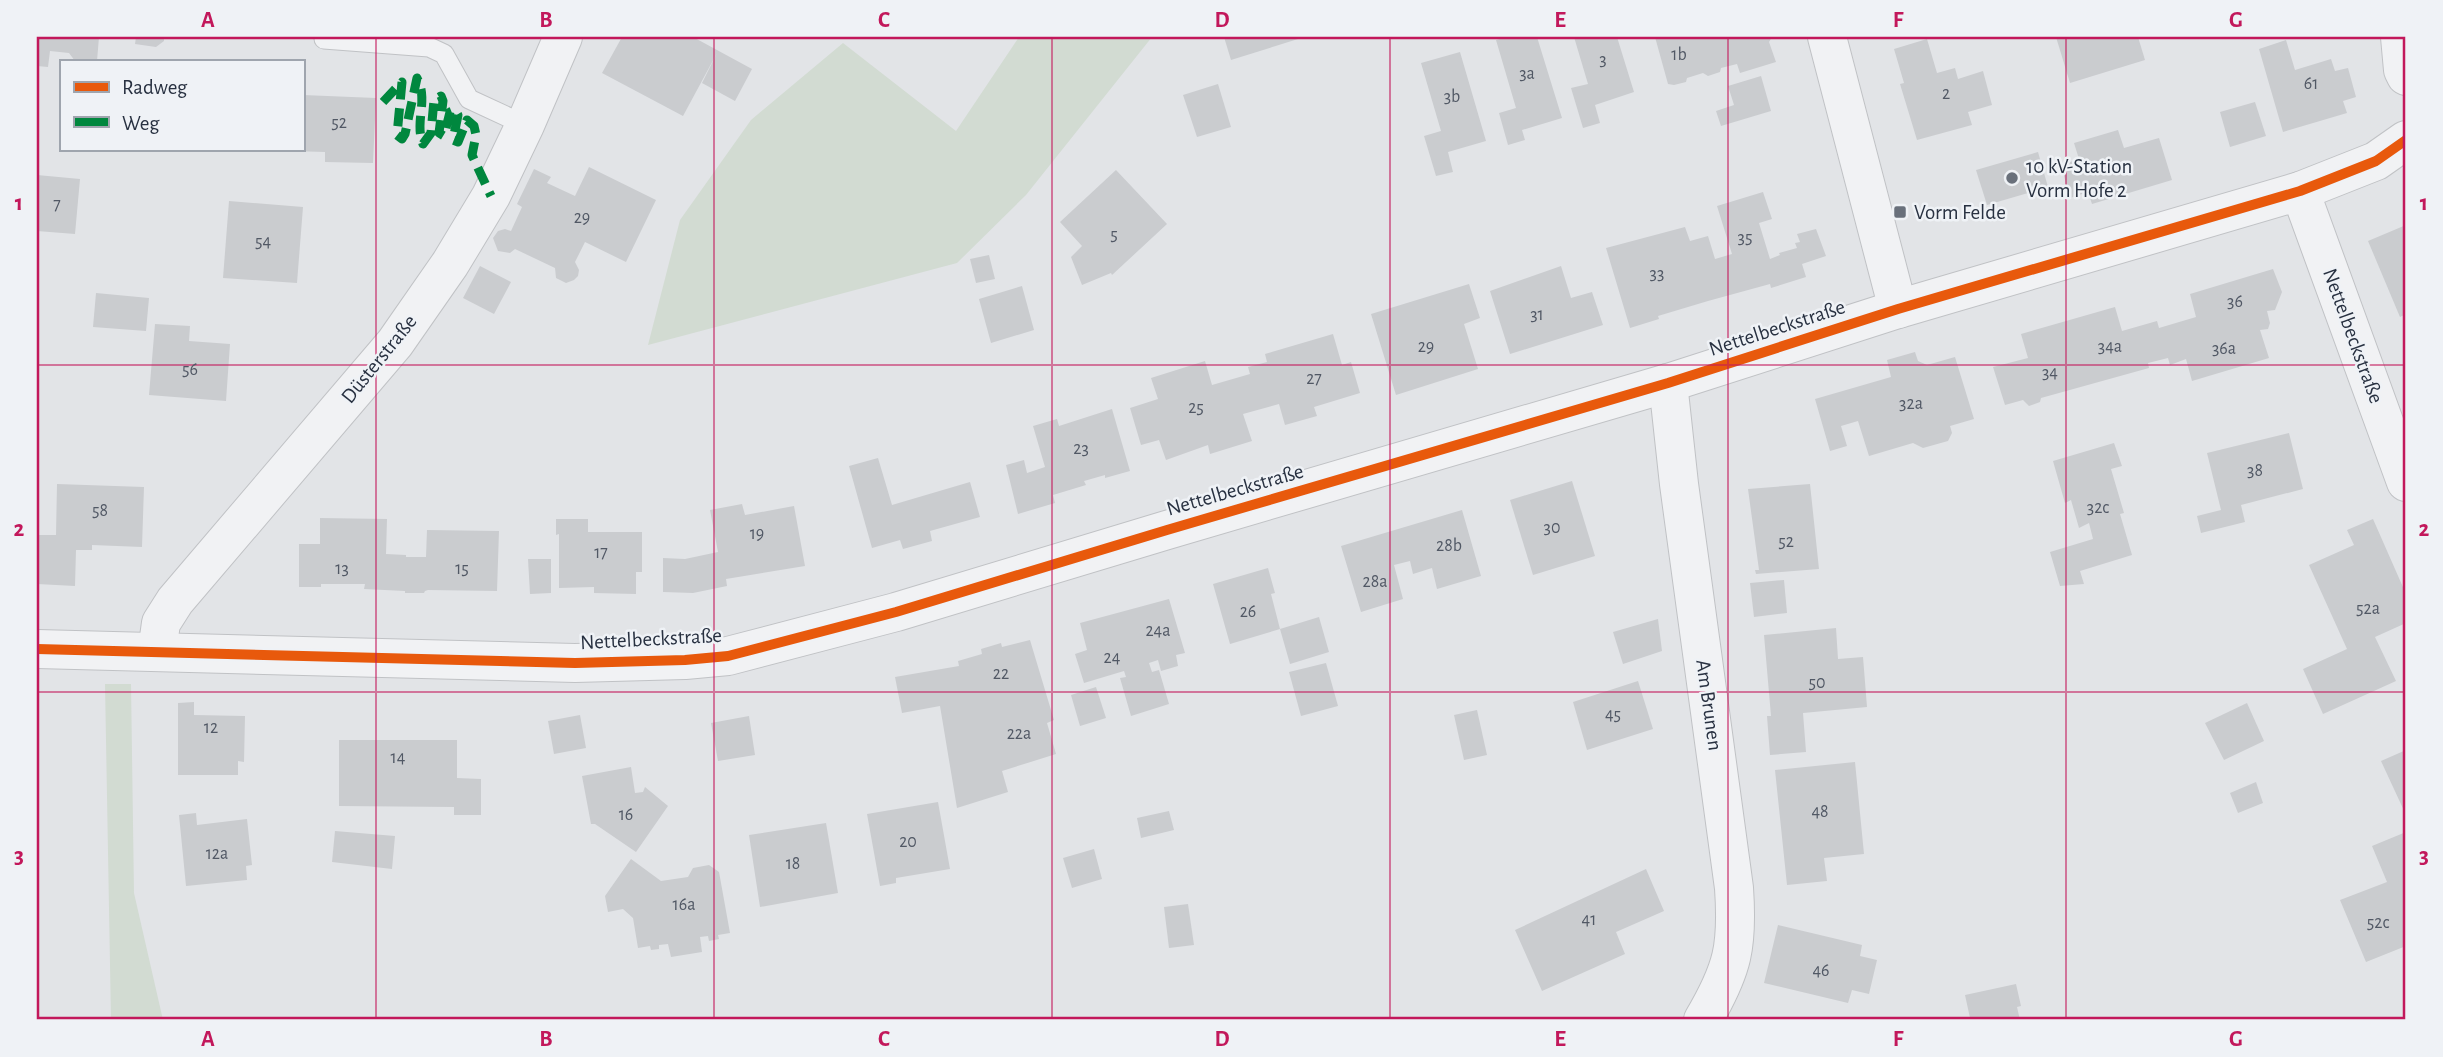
<svg xmlns="http://www.w3.org/2000/svg" width="2443" height="1057" font-family="'Alegreya Sans',sans-serif">
<style>
.green{fill:#d2dbd2}
.building{fill:#cacccf}
.lines{fill:none;stroke-linecap:round;stroke-linejoin:round}
.service-casing{stroke:#c0c2c5;stroke-width:21}
.minor-casing{stroke:#c0c2c5;stroke-width:40}
.service{stroke:#f1f2f4;stroke-width:19}
.minor{stroke:#f1f2f4;stroke-width:38}
.quiet{stroke:#00873e;stroke-width:9;stroke-dasharray:18 9;stroke-linecap:butt}
.cycleway-casing{stroke:#eff2f6;stroke-width:15}
.cycleway{stroke:#e8590c;stroke-width:10}
.grid{fill:none;stroke:#c2185b;stroke-width:2;stroke-opacity:0.55}
.poi-dot{fill:#69707b;stroke:#eff2f6;stroke-width:2.5}
.labels{text-anchor:middle;dominant-baseline:central;stroke-width:5;stroke-linejoin:round;paint-order:stroke}
.number-label{font-size:18px;fill:#515865}
.poi-label{font-size:21px;fill:#283141;stroke:#eff2f6;text-anchor:start}
.street-label{font-size:21px;fill:#283141;stroke:#eff2f6}
.neatline{fill:none;stroke:#c2185b;stroke-width:2.5}
.grid-label{font-size:23px;text-anchor:middle;font-weight:bold;fill:#c2185b}
</style>
<rect width="100%" height="100%" fill="#e2e4e7"/>
<g class="green">
<path d="M1019,37H1152L1026,195L957,263L648,345L680,220L751,120L843,43L956,131Z"/>
<path d="M105,684H131L134,893L163,1020H111Z"/>
</g>
<g class="building">
<path d="M37,37H99L97,61H75L69,53L50,51L48,67L37,66Z"/>
<path d="M136,37H164V41L156,47L135,44Z"/>
<path d="M622,37H693L752,69L735,101L702,83L717,53L683,116L602,73Z"/>
<path d="M1224,37H1297L1298,39L1231,60Z"/>
<path d="M1508,37H1537L1562,118L1522,130L1525,140L1508,145L1499,113L1516,108L1496,40Z"/>
<path d="M1574,37H1617L1634,92L1595,105L1600,123L1583,128L1571,88L1588,84Z"/>
<path d="M1655,37H1772L1769,42L1776,62L1740,73L1737,64L1721,68L1720,72L1708,76L1703,73L1687,78L1686,82L1674,85L1668,84Z"/>
<path d="M2056,37H2138L2145,60L2070,83Z"/>
<path d="M1927,39L1937,73L1955,68L1958,79L1983,71L1992,105L1968,112L1972,125L1917,140L1900,84L1904,83L1894,49Z"/>
<path d="M2286,40L2295,70L2331,59L2335,71L2348,68L2356,97L2343,101L2347,113L2283,132L2259,49Z"/>
<path d="M1460,52L1486,141L1448,152L1453,172L1436,176L1424,136L1441,131L1421,63Z"/>
<path d="M1761,76L1771,111L1721,126L1716,111L1734,105L1728,86Z"/>
<path d="M1218,84L1231,127L1197,137L1183,95Z"/>
<path d="M303,95L376,98L373,163L325,162V152L291,151V149H303Z"/>
<path d="M2255,102L2266,136L2230,147L2220,112Z"/>
<path d="M2118,130L2124,148L2159,138L2172,180L2092,204L2088,192L2070,198L2061,165L2079,159L2074,143Z"/>
<path d="M2038,152L2048,187L1987,205L1976,170Z"/>
<path d="M589,167L656,200L626,262L585,242L575,262L579,270L578,276L574,280L566,283L556,278L555,268L515,249L510,253L498,251L493,238L498,231L505,229L511,231L522,207L517,204L534,169L551,177L547,183L575,196Z"/>
<path d="M1116,170L1167,224L1112,275L1111,273L1082,285L1071,257L1082,246L1060,222Z"/>
<path d="M37,175L80,179L75,234L37,231Z"/>
<path d="M1763,192L1772,219L1759,223L1770,259L1780,255L1779,253L1797,248L1795,243L1800,242L1797,234L1816,229L1826,256L1802,264L1806,277L1771,288L1770,284L1708,301L1658,316L1659,319L1630,328L1606,248L1685,227L1690,241L1708,236L1715,259L1732,254L1717,206Z"/>
<path d="M229,201L303,207L297,283L223,278Z"/>
<path d="M2406,225V314L2400,317L2368,241Z"/>
<path d="M989,255L995,279L976,283L970,259Z"/>
<path d="M480,266L511,282L494,314L463,298Z"/>
<path d="M1561,266L1571,298L1592,292L1603,325L1510,354L1490,291Z"/>
<path d="M2273,269L2282,292L2275,310L2267,311L2270,323L2268,329L2260,330L2269,358L2192,381L2186,359L2170,365L2168,358L2148,363L2149,368L2041,398L2040,402L2029,406L2023,400L2005,405L1993,367L2028,358L2021,334L2115,307L2122,331L2157,321L2159,328L2196,317L2190,294Z"/>
<path d="M1469,284L1480,318L1464,324L1478,369L1396,395L1371,314Z"/>
<path d="M1022,286L1034,330L991,343L979,299Z"/>
<path d="M96,293L149,298L146,331L93,327Z"/>
<path d="M155,324L190,326L189,341L230,344L226,401L149,395Z"/>
<path d="M1333,334L1342,365L1351,362L1360,393L1314,407L1317,416L1285,425L1279,404L1243,414L1252,441L1210,454L1208,445L1166,460L1159,440L1141,445L1130,408L1158,399L1151,378L1205,361L1212,385L1250,374L1248,367L1267,362L1265,354Z"/>
<path d="M1915,352L1918,361L1927,365L1955,357L1974,419L1950,426L1952,433L1948,441L1923,448L1913,443L1869,456L1858,421L1841,426L1847,446L1830,451L1815,399L1891,377L1887,360Z"/>
<path d="M1112,409L1130,471L1105,478V475L1084,481L1086,485L1053,495L1055,503L1018,514L1006,465L1024,460L1027,473L1045,467L1033,426L1057,419L1059,426Z"/>
<path d="M2289,433L2303,489L2241,505L2245,522L2201,533L2197,516L2221,510L2207,453Z"/>
<path d="M2114,443L2122,466L2111,469L2124,513L2120,514L2132,555L2080,571L2084,584L2060,586L2050,552L2093,539L2089,523L2079,528L2071,500L2065,503L2053,461Z"/>
<path d="M878,458L892,505L970,482L980,517L930,531L932,541L903,549L900,540L872,548L849,466Z"/>
<path d="M1572,481L1595,556L1533,575L1510,500Z"/>
<path d="M57,484L144,487L142,547L92,545V550H76L75,586L37,584V535H56Z"/>
<path d="M1810,484L1819,569L1756,574L1755,570H1759L1748,489Z"/>
<path d="M742,504L745,515L794,506L805,566L726,579L727,586L693,593L663,592V558L685,559L718,552L710,510Z"/>
<path d="M1462,510L1481,576L1437,589L1432,568L1413,574L1410,561L1394,565L1403,599L1361,612L1341,546Z"/>
<path d="M320,518L387,519L386,554L406,555V557H426L427,530L499,531L497,591L428,590L425,591L424,593H405V591L364,589L365,584H321V587H299V544H320Z"/>
<path d="M556,519H588V532H642V572H636V594L594,593V587L559,588V534L556,535Z"/>
<path d="M2373,519L2406,594V623L2375,637L2396,681L2323,714L2303,669L2347,649L2309,565L2354,545L2347,530Z"/>
<path d="M528,559H551V593L530,594Z"/>
<path d="M1268,568L1275,593L1271,594L1280,629L1230,644L1213,584Z"/>
<path d="M1784,580L1787,613L1754,617L1750,583Z"/>
<path d="M1169,599L1185,653L1176,655L1178,666L1161,671L1158,660L1149,663L1152,672L1159,670L1169,704L1131,716L1120,678L1126,677L1124,671L1084,683L1075,654L1087,650L1080,623Z"/>
<path d="M1319,617L1329,652L1290,664L1280,629Z"/>
<path d="M1658,619L1662,651L1623,664L1613,632Z"/>
<path d="M1836,628L1838,659L1863,657L1867,707L1803,713L1806,752L1770,755L1767,716H1771L1764,635Z"/>
<path d="M1030,640L1054,720L1047,723L1056,754L1002,771L1008,792L957,808L940,706L902,713L895,677L959,666L958,661L982,654L981,649L1001,643L1002,647Z"/>
<path d="M1326,663L1338,706L1301,716L1289,672Z"/>
<path d="M1638,681L1653,729L1587,750L1573,702Z"/>
<path d="M1096,687L1106,718L1080,726L1071,695Z"/>
<path d="M194,702V715L245,716L244,762L238,761V775H178V703Z"/>
<path d="M2247,703L2264,741L2224,760L2205,723Z"/>
<path d="M1477,710L1487,755L1464,760L1454,715Z"/>
<path d="M580,715L586,748L554,754L548,721Z"/>
<path d="M749,716L755,755L718,761L711,723Z"/>
<path d="M339,740H457V778L481,779V815H454V807L339,806Z"/>
<path d="M2406,750V815L2381,761Z"/>
<path d="M1855,762L1864,854L1824,858L1827,881L1787,885L1775,770Z"/>
<path d="M631,767L635,793L643,792L645,787L668,806L636,852L595,824H591L582,776Z"/>
<path d="M2256,782L2263,803L2238,813L2230,793Z"/>
<path d="M938,802L950,869L896,878V883L880,886L867,814Z"/>
<path d="M1169,811L1174,830L1141,838L1137,818Z"/>
<path d="M196,813L197,825L247,819L252,865L246,866L247,880L186,886L179,815Z"/>
<path d="M826,823L838,893L760,907L749,835Z"/>
<path d="M335,831L395,836L392,869L332,862Z"/>
<path d="M2406,832V946L2366,962L2340,900L2387,882L2372,846Z"/>
<path d="M1094,849L1102,879L1072,888L1063,858Z"/>
<path d="M631,859L661,881L688,877L693,868L709,865L719,872L730,933L718,935L719,939L709,941L708,936L700,937L702,952L671,957L668,944L659,945V949L651,950L650,946L638,948L633,918L623,909L608,912L605,896Z"/>
<path d="M1646,869L1664,911L1616,932L1625,954L1542,991L1515,930Z"/>
<path d="M1188,904L1194,945L1169,948L1164,907Z"/>
<path d="M1778,925L1862,945L1860,956L1877,960L1869,994L1852,990L1848,1003L1764,983Z"/>
<path d="M2016,984L2021,1006L2017,1007L2020,1020H1963L1970,1018L1965,995Z"/>
</g>
<g class="lines">
<defs>
<path id="service" d="M324,39L429,47L444,54L469,99L525,125"/>
<g id="minor">
<path d="M1827,37L1898,309"/>
<path d="M2400,37L2403,70L2406,76"/>
<path d="M2300,191L2406,482"/>
<path d="M1668,383L1679,484L1734,888C1738,946 1733,969 1703,1020"/>
<path d="M37,649L575,663L685,660L728,656L896,612L1167,530L1668,383L1898,309L2300,191L2376,161L2406,140"/>
<path d="M157,652L161,623L175,601L395,343L450,264L491,196L525,125L563,37"/>
</g>
</defs>
<use href="#service" class="service-casing"/>
<use href="#minor" class="minor-casing"/>
<use href="#service" class="service"/>
<use href="#minor" class="minor"/>
<path class="quiet" d="M383,102L402,82L397,135L402,139L405,134L417,78C429,101 414,121 423,144L431,133L434,100L441,96L443,101L439,133L444,136L450,112L455,110L458,115L453,140L458,142L467,120L474,126L476,135L472,155L491,196"/>
<defs>
<path id="cycleway" d="M37,649L575,663L685,660L728,656L896,612L1167,530L1668,383L1898,309L2300,191L2376,161L2406,140"/>
</defs>
<use href="#cycleway" class="cycleway-casing"/>
<use href="#cycleway" class="cycleway"/>
</g>
<path class="grid" d="M376,37V1020M714,37V1020M1052,37V1020M1390,37V1020M1728,37V1020M2066,37V1020M37,365H2406M37,692H2406"/>
<g class="poi-dot">
<circle cx="2012" cy="178" r="7"/>
<rect x="1893" y="205" width="14" height="14" rx="3.5"/>
</g>
<g class="labels">
<g class="number-label">
<text x="1679" y="55">1b</text>
<text x="1603" y="60">3</text>
<text x="1527" y="74">3a</text>
<text x="2311" y="84">61</text>
<text x="1946" y="94">2</text>
<text x="1452" y="97">3b</text>
<text x="339" y="123">52</text>
<text x="57" y="205">7</text>
<text x="582" y="218">29</text>
<text x="1114" y="235">5</text>
<text x="1745" y="238">35</text>
<text x="263" y="242">54</text>
<text x="1657" y="274">33</text>
<text x="2235" y="302">36</text>
<text x="1537" y="315">31</text>
<text x="1426" y="347">29</text>
<text x="2110" y="347">34a</text>
<text x="2224" y="349">36a</text>
<text x="190" y="370">56</text>
<text x="2050" y="373">34</text>
<text x="1314" y="379">27</text>
<text x="1911" y="404">32a</text>
<text x="1196" y="408">25</text>
<text x="1081" y="449">23</text>
<text x="2255" y="471">38</text>
<text x="2098" y="508">32c</text>
<text x="100" y="511">58</text>
<text x="1552" y="528">30</text>
<text x="757" y="534">19</text>
<text x="1786" y="542">52</text>
<text x="1449" y="546">28b</text>
<text x="601" y="553">17</text>
<text x="342" y="569">13</text>
<text x="462" y="569">15</text>
<text x="1375" y="582">28a</text>
<text x="2368" y="609">52a</text>
<text x="1248" y="612">26</text>
<text x="1158" y="631">24a</text>
<text x="1112" y="658">24</text>
<text x="1001" y="674">22</text>
<text x="1817" y="683">50</text>
<text x="1613" y="715">45</text>
<text x="211" y="728">12</text>
<text x="1019" y="734">22a</text>
<text x="398" y="758">14</text>
<text x="1820" y="812">48</text>
<text x="626" y="815">16</text>
<text x="908" y="842">20</text>
<text x="217" y="854">12a</text>
<text x="793" y="864">18</text>
<text x="684" y="905">16a</text>
<text x="1589" y="920">41</text>
<text x="2378" y="923">52c</text>
<text x="1821" y="971">46</text>
</g>
<g class="poi-label">
<text x="2026" y="166">10 kV-Station<tspan x="2026" dy="24">Vorm Hofe 2</tspan></text>
<text x="1914" y="212">Vorm Felde</text>
</g>
<g class="street-label">
<text transform="translate(1777 328) rotate(-18)">Nettelbeckstraße</text>
<text transform="translate(2353 336) rotate(70)">Nettelbeckstraße</text>
<text transform="translate(379 359) rotate(-51)">Düsterstraße</text>
<text transform="translate(1235 490) rotate(-16)">Nettelbeckstraße</text>
<text transform="translate(651 639) rotate(-3)">Nettelbeckstraße</text>
<text transform="translate(1709 705) rotate(82)">Am Brunen</text>
</g>
</g>
<rect width="2443" height="1057" fill="none" stroke="#eff2f6" stroke-width="77"/>
<rect x="60" y="60" width="245" height="91" fill="#eff2f6" stroke="#9fa5ae" stroke-width="2"/>
<rect x="74" y="82" width="35" height="10" fill="#e8590c" stroke="#9fa5ae" stroke-width="2"/>
<text x="122" y="94" font-size="21" fill="#283141">Radweg</text>
<rect x="74" y="117" width="35" height="10" fill="#00873e" stroke="#9fa5ae" stroke-width="2"/>
<text x="122" y="130" font-size="21" fill="#283141">Weg</text>
<rect x="38" y="38" width="2366" height="980" class="neatline"/>
<g class="grid-label">
<text x="208" y="27">A</text>
<text x="546" y="27">B</text>
<text x="884" y="27">C</text>
<text x="1222" y="27">D</text>
<text x="1560" y="27">E</text>
<text x="1898" y="27">F</text>
<text x="2236" y="27">G</text>
<text x="19" y="210">1</text>
<text x="2424" y="210">1</text>
<text x="19" y="536">2</text>
<text x="2424" y="536">2</text>
<text x="19" y="863">3</text>
<text x="2424" y="863">3</text>
<text x="208" y="1046">A</text>
<text x="546" y="1046">B</text>
<text x="884" y="1046">C</text>
<text x="1222" y="1046">D</text>
<text x="1560" y="1046">E</text>
<text x="1898" y="1046">F</text>
<text x="2236" y="1046">G</text>
</g>
</svg>
